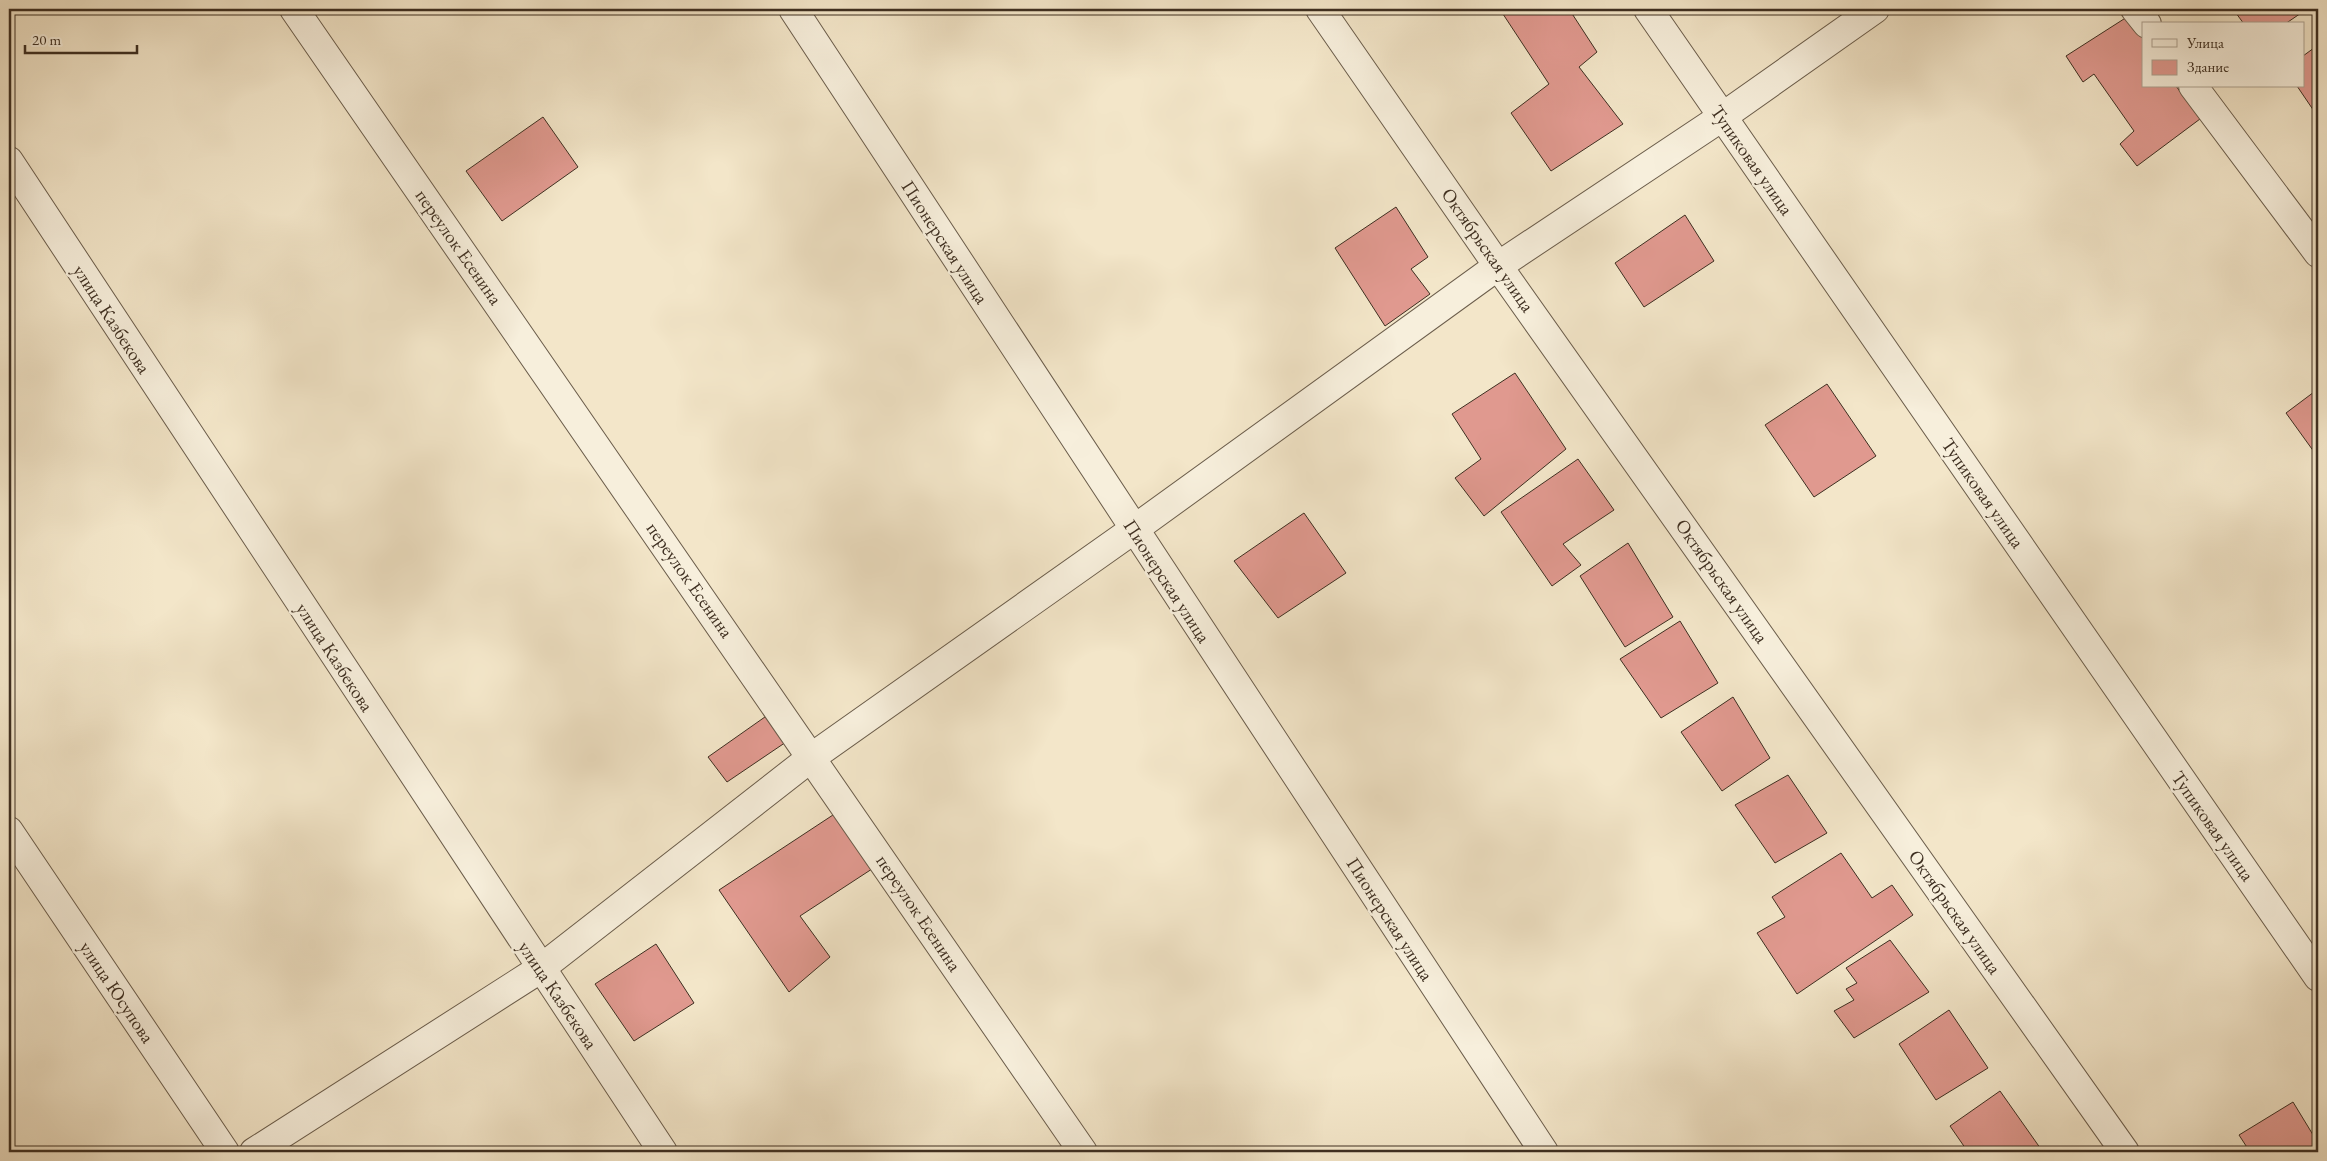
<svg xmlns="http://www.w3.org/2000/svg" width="2327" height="1161" font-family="'EB Garamond',serif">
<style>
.building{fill:#e0998f;stroke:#3e2f21}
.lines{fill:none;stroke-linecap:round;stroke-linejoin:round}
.minor-casing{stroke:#6b5d4b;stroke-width:30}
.minor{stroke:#f7efdc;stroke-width:28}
.labels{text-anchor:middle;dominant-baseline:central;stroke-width:5;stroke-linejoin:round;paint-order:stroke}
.street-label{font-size:19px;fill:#3e2f21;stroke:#f7efdc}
</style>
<rect width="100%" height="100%" fill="#f3e6c9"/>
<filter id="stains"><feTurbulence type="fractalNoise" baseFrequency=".004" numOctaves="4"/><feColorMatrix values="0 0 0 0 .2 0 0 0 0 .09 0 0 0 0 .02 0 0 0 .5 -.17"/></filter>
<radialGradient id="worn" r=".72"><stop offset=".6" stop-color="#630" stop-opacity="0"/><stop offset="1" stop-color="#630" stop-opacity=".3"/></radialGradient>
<g class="building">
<path d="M1505,9H1569L1597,52L1579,67L1623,124L1551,171L1511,113L1549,84L1501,11Z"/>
<path d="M2233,9H2307L2285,24H2244Z"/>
<path d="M2127,17L2143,39V86H2176L2200,119L2137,166L2120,144L2134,131L2094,74L2083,82L2066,56Z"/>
<path d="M2318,45V117L2297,86H2303V56Z"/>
<path d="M543,117L578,167L502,221L466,171Z"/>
<path d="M1396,207L1428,257L1411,269L1430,294L1385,326L1335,248Z"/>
<path d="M1685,215L1714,261L1644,307L1615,263Z"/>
<path d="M1515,373L1566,449L1484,516L1455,478L1481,459L1452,414Z"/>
<path d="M1827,384L1876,456L1814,497L1765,425Z"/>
<path d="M2318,389V455L2317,456L2286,413Z"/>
<path d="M1578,459L1614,510L1563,544L1581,565L1552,586L1501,512Z"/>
<path d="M1304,513L1346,573L1278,618L1234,561Z"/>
<path d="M1628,543L1673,617L1625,647L1580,576Z"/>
<path d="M1680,621L1718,683L1661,718L1620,659Z"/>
<path d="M1733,697L1770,758L1722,791L1681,732Z"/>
<path d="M772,712L792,738L727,782L708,757Z"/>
<path d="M1788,775L1827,833L1775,863L1735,805Z"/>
<path d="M836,813L875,867L800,916L830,957L789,992L719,890Z"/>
<path d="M1841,853L1872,898L1892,885L1913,915L1797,994L1757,933L1785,917L1772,897Z"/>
<path d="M1890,940L1929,992L1854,1038L1834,1011L1854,1000L1846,989L1857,983L1846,968Z"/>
<path d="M656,944L694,1003L634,1041L595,984Z"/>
<path d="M1949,1010L1988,1068L1936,1100L1899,1044Z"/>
<path d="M2000,1091L2043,1152H1968L1950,1126Z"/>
<path d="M2293,1102L2318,1143V1152H2250L2239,1135Z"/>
</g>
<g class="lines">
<defs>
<g id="minor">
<path d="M294,9L1083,1152"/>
<path d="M793,9L1544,1152"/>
<path d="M1320,9L1498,266L2125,1152"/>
<path d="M1648,9L2318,977"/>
<path d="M2135,9L2147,24"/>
<path d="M2193,86L2318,253"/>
<path d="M9,161L663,1152"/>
<path d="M9,831L225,1152"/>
<path d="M254,1152L540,969L812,757L1133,530L1498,266L1722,117L1875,9"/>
</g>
</defs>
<use href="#minor" class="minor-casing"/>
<use href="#minor" class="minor"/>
</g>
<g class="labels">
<g class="street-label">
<text transform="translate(1752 160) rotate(55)">Тупиковая улица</text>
<text transform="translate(945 242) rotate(57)">Пионерская улица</text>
<text transform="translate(459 247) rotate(55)">переулок Есенина</text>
<text transform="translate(1488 250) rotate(55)">Октябрьская улица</text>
<text transform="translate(112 319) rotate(57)">улица Казбекова</text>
<text transform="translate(1983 493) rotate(55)">Тупиковая улица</text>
<text transform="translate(690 580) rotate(55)">переулок Есенина</text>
<text transform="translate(1167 581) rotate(57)">Пионерская улица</text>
<text transform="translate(1722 581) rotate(55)">Октябрьская улица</text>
<text transform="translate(335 657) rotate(57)">улица Казбекова</text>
<text transform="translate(2213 826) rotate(55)">Тупиковая улица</text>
<text transform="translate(1955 912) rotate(55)">Октябрьская улица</text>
<text transform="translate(919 913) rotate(56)">переулок Есенина</text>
<text transform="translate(1390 919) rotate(57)">Пионерская улица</text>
<text transform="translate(117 992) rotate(56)">улица Юсупова</text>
<text transform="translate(558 995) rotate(56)">улица Казбекова</text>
</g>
</g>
<rect width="2327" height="1161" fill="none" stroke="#f3e6c9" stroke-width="30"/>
<rect x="10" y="10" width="2307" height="1141" fill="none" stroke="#3e2f21" stroke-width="2.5"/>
<rect x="15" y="15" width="2297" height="1131" fill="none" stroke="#3e2f21"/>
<rect x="2142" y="22" width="162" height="65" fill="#f7efdc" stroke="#ada291"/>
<rect x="2152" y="39" width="25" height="8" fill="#f7efdc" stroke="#ada291"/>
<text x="2187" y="48" font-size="15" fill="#3e2f21">Улица</text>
<rect x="2152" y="60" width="25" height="15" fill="#e0998f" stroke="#ada291"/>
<text x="2187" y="72" font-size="15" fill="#3e2f21">Здание</text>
<path d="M25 45v8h112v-8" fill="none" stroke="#3e2f21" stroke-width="2.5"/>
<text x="32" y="45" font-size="15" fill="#3e2f21" stroke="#f7efdc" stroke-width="4" paint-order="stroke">20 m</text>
<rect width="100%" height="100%" filter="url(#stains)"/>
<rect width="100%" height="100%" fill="url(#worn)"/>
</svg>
